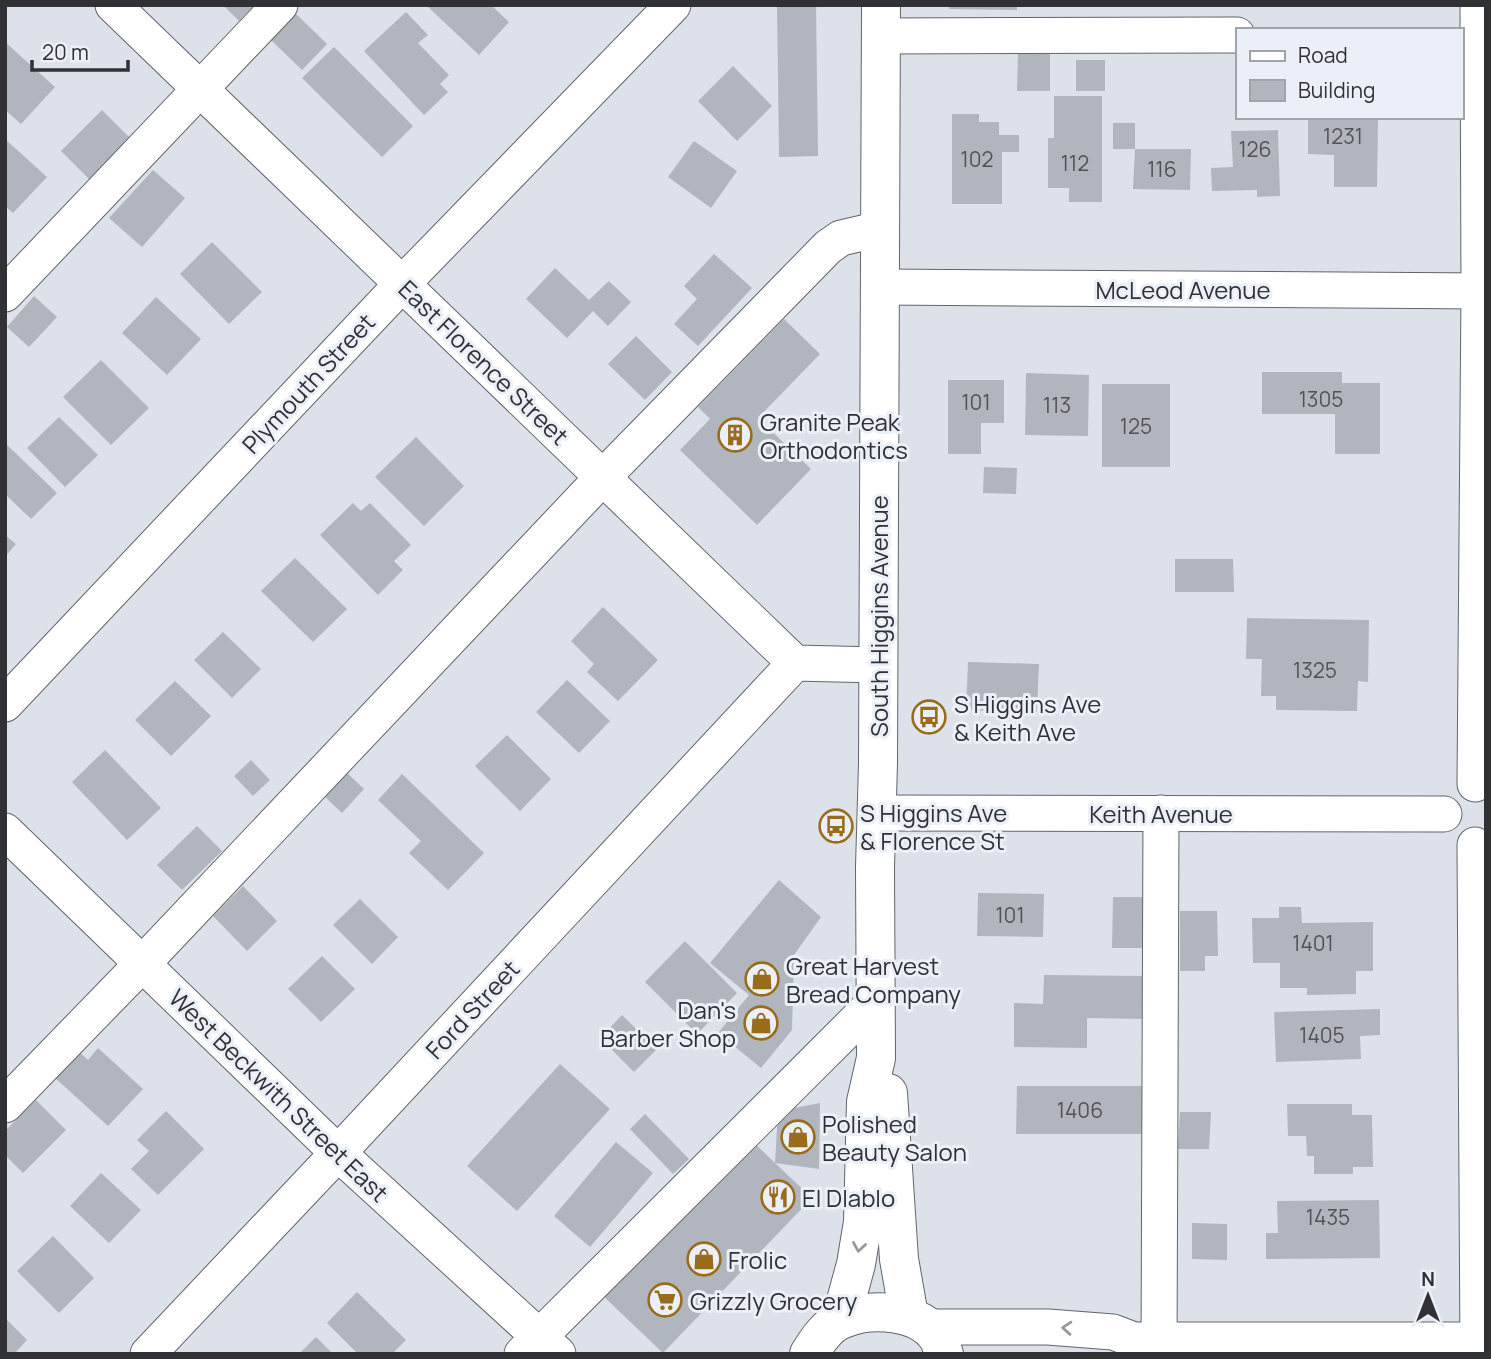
<svg xmlns="http://www.w3.org/2000/svg" width="1491" height="1359" font-family="Manrope,sans-serif">
<style>
.building{fill:#b1b6be}
.lines{fill:none;stroke-linecap:round;stroke-linejoin:round}
.minor-casing{stroke:#61656c;stroke-width:37}
.major-casing{stroke:#61656c;stroke-width:40}
.minor{stroke:#fff;stroke-width:35}
.major{stroke:#fff;stroke-width:38}
.oneway{stroke:#97989a}
.labels{text-anchor:middle;dominant-baseline:central;stroke-width:6;stroke-linejoin:round;paint-order:stroke}
.number-label{font-size:21px;fill:#505256}
.street-label{font-size:24px;fill:#2f3134;stroke:#eaeff8}
.poi-label{font-size:24px;fill:#2f3134;stroke:#eaeff8;text-anchor:start}
</style>
<rect width="100%" height="100%" fill="#dde2ea"/>
<g class="building">
<path d="M223,5H255L239,21Z"/>
<path d="M426,5H491L509,22L479,55Z"/>
<path d="M777,5H816L818,156L779,157Z"/>
<path d="M949,5H1017V10L949,9Z"/>
<path d="M406,12L428,35L418,43L449,75L440,84L448,92L424,115L364,51Z"/>
<path d="M296,14L327,44L302,70L271,40Z"/>
<path d="M5,42L55,87L21,124L5,110Z"/>
<path d="M334,47L413,126L382,157L302,78Z"/>
<path d="M1018,50L1050,51V91H1017Z"/>
<rect x="1076" y="60" width="29" height="31"/>
<path d="M733,66L772,106L737,141L698,101Z"/>
<path d="M1054,96H1102V202H1069V188H1048V138H1054Z"/>
<path d="M102,110L132,140L91,181L61,151Z"/>
<path d="M952,114H979V122H999V135H1019V152H1002V204H952Z"/>
<path d="M1308,117H1378L1377,187H1334V155L1308,154Z"/>
<rect x="1113" y="123" width="22" height="26"/>
<path d="M1278,130L1280,196L1257,197V190L1212,191L1211,168L1233,167L1231,131Z"/>
<path d="M5,139L47,177L13,213L5,206Z"/>
<path d="M694,141L737,171L711,208L668,177Z"/>
<path d="M1135,149H1191L1190,190L1133,189Z"/>
<path d="M153,170L185,198L142,247L109,218Z"/>
<path d="M212,242L262,292L229,324L180,274Z"/>
<path d="M714,254L752,288L698,346L674,324L697,299L684,286Z"/>
<path d="M555,268L589,300L609,281L631,302L608,326L593,311L567,338L526,299Z"/>
<path d="M34,296L57,317L29,347L7,327Z"/>
<path d="M156,297L201,339L167,375L122,333Z"/>
<path d="M784,319L820,354L758,418L811,469L757,525L680,450L710,419L698,407Z"/>
<path d="M636,336L672,372L645,400L608,364Z"/>
<path d="M101,360L149,408L111,445L63,397Z"/>
<path d="M1262,372H1342V383H1380V454H1335V414H1262Z"/>
<path d="M1026,373L1089,375L1088,436L1025,435Z"/>
<path d="M948,380H1004V423H981V454H948Z"/>
<rect x="1102" y="384" width="68" height="83"/>
<path d="M59,417L98,455L65,487L27,448Z"/>
<path d="M416,437L464,486L424,526L375,477Z"/>
<path d="M5,443L57,493L31,519L5,494Z"/>
<path d="M984,467L1017,468L1016,494L983,493Z"/>
<path d="M353,503L361,511L370,503L411,545L394,561L403,570L378,595L320,535Z"/>
<path d="M5,535L16,544L5,557Z"/>
<path d="M295,558L347,609L313,642L261,591Z"/>
<path d="M1175,559H1233L1234,592H1175Z"/>
<path d="M603,607L658,660L618,701L587,672L594,664L571,641Z"/>
<path d="M1247,618L1369,620L1368,682L1358,681L1357,711L1276,710V696H1261L1262,659H1246Z"/>
<path d="M223,632L261,669L232,698L194,660Z"/>
<path d="M968,662L1039,664L1037,712L966,710Z"/>
<path d="M567,680L610,721L579,753L536,712Z"/>
<path d="M175,681L211,716L171,756L135,720Z"/>
<path d="M507,735L551,779L520,811L475,766Z"/>
<path d="M105,750L161,808L127,840L72,782Z"/>
<path d="M251,760L270,780L253,796L234,776Z"/>
<path d="M344,770L364,789L342,813L321,793Z"/>
<path d="M402,774L484,853L448,890L409,853L421,841L378,800Z"/>
<path d="M197,826L222,851L182,890L157,865Z"/>
<path d="M779,880L821,917L794,955L792,1030L761,1068L718,1033L749,995L710,963Z"/>
<path d="M243,886L277,921L247,951L213,916Z"/>
<path d="M978,893L1044,894L1043,937L977,936Z"/>
<path d="M1113,897H1144V948H1112Z"/>
<path d="M360,899L398,937L372,964L333,925Z"/>
<path d="M1279,907H1301L1302,923L1373,922V971H1356V994L1307,995V988H1280V963H1253L1252,918H1279Z"/>
<path d="M1180,911H1217L1218,956H1205V971H1180Z"/>
<path d="M685,941L737,993L697,1034L645,982Z"/>
<path d="M322,956L355,989L321,1022L288,989Z"/>
<path d="M1044,975L1147,976V1019L1087,1018V1048L1014,1047V1003L1043,1004Z"/>
<path d="M1380,1009V1035L1360,1036L1361,1059L1276,1062L1274,1012Z"/>
<path d="M622,1015L657,1049L634,1072L600,1038Z"/>
<path d="M98,1048L143,1089L108,1126L54,1077L78,1051L88,1060Z"/>
<path d="M560,1064L610,1109L517,1211L467,1166Z"/>
<path d="M1017,1086H1143V1134H1016Z"/>
<path d="M36,1100L66,1130L23,1173L5,1155V1131Z"/>
<path d="M820,1103L819,1169L775,1163L812,1198L663,1353L600,1293L749,1138L775,1163L778,1111Z"/>
<path d="M1287,1104H1352V1115H1372L1373,1167H1353V1174H1314V1156H1307L1306,1136H1288Z"/>
<path d="M166,1111L204,1149L158,1195L131,1169L149,1151L137,1140Z"/>
<path d="M1180,1112H1211L1209,1149H1178Z"/>
<path d="M645,1114L689,1159L673,1174L630,1129Z"/>
<path d="M616,1142L653,1173L590,1247L554,1216Z"/>
<path d="M101,1173L141,1210L109,1243L70,1206Z"/>
<path d="M1379,1200L1380,1258L1266,1259V1233H1278L1277,1201Z"/>
<path d="M1192,1223L1227,1224V1260L1192,1259Z"/>
<path d="M53,1236L94,1278L59,1313L17,1271Z"/>
<path d="M357,1292L406,1340L392,1354H358L327,1323Z"/>
<path d="M5,1318L27,1340L14,1354H5Z"/>
<path d="M316,1337L333,1354H299Z"/>
</g>
<g class="lines">
<defs>
<g id="minor">
<path d="M113,5L795,663L878,665"/>
<path d="M881,36L1237,35"/>
<path d="M879,287L1486,291"/>
<path d="M5,294L280,5"/>
<path d="M5,704L403,283L673,5"/>
<path d="M1475,784L1479,291L1478,5"/>
<path d="M878,813L1444,814"/>
<path d="M5,831L338,1153L558,1354"/>
<path d="M1475,845L1478,1354"/>
<path d="M5,1105L142,964L603,477L828,247L841,238L880,229"/>
<path d="M928,1327H1048L1113,1332L1134,1340H1486"/>
<path d="M148,1354L338,1153L795,663"/>
<path d="M522,1354L876,1001"/>
<path d="M1159,1354L1161,813"/>
</g>
<g id="major">
<path d="M888,1093L899,1259L909,1316"/>
<path d="M841,1319L856,1264L863,1222L866,1102L876,1058L875,867L878,763L881,5"/>
<path d="M809,1354C817,1341 828,1324 843,1319C871,1307 920,1310 938,1338C941,1343 942,1349 944,1354"/>
</g>
</defs>
<use href="#minor" class="minor-casing"/>
<use href="#major" class="major-casing"/>
<use href="#minor" class="minor"/>
<use href="#major" class="major"/>
</g>
<defs><path id="oneway-chevron" d="M-2-3.5L2.5 0L-2 3.5" fill="none" stroke-width="1.6" stroke-linecap="round" stroke-linejoin="round" transform="scale(1.75)"/></defs>
<g class="oneway">
<use href="#oneway-chevron" transform="translate(859 1247) rotate(99)"/>
<use href="#oneway-chevron" transform="translate(1067 1328) rotate(-176)"/>
</g>
<defs>
<symbol id="building-ring" viewBox="-11 -11 22 22"><circle r="9.5" fill="#eaeff8" stroke="#986c1a" stroke-width="1.5"/><path d="M-4-6H4V6H1V3H-1V6H-4ZM-2.5-4.3h1.7v1.8h-1.7ZM.8-4.3h1.7v1.8H.8ZM-2.5-1h1.7V.8h-1.7ZM.8-1h1.7V.8H.8Z" fill="#986c1a"/></symbol>
<symbol id="bus-ring" viewBox="-11 -11 22 22"><circle r="9.5" fill="#eaeff8" stroke="#986c1a" stroke-width="1.5"/><path d="M-5-6H5V4H4V6H2V4H-2V6H-4V4H-5ZM-3.5-4V0h7V-4ZM-3.5 1.2v1.5H-2V1.2ZM2 1.2v1.5H3.5V1.2Z" fill="#986c1a"/></symbol>
<symbol id="shop-ring" viewBox="-11 -11 22 22"><circle r="9.5" fill="#eaeff8" stroke="#986c1a" stroke-width="1.5"/><path d="M-5-2.5h2.3a2.7 3.5 0 0 1 5.4 0H5L5.5 6h-11ZM-1.5-2.5h3a1.5 2.3 0 0 0-3 0Z" fill="#986c1a"/></symbol>
<symbol id="restaurant-ring" viewBox="-11 -11 22 22"><circle r="9.5" fill="#eaeff8" stroke="#986c1a" stroke-width="1.5"/><path d="M-5-6h1v4h1v-4h1v4h1v-4h1v5L-1.5 .5V6h-2V.5L-5-1ZM5-6V6H3V1.5H1.5Q1.5-4 5-6Z" fill="#986c1a"/></symbol>
<symbol id="supermarket-ring" viewBox="-11 -11 22 22"><circle r="9.5" fill="#eaeff8" stroke="#986c1a" stroke-width="1.5"/><path d="M-6-5.5h2.5l.6 2H6L4.5 2H-2.5L-4.4-4H-6ZM-1.5 3.2a1.3 1.3 0 1 0 .1 0ZM3 3.2a1.3 1.3 0 1 0 .1 0Z" fill="#986c1a"/></symbol>
</defs>
<g fill-rule="evenodd">
<use href="#building-ring" x="716" y="416" width="38" height="38"/>
<use href="#bus-ring" x="910" y="698" width="38" height="38"/>
<use href="#bus-ring" x="817" y="807" width="38" height="38"/>
<use href="#shop-ring" x="743" y="960" width="38" height="38"/>
<use href="#shop-ring" x="742" y="1004" width="38" height="38"/>
<use href="#shop-ring" x="779" y="1118" width="38" height="38"/>
<use href="#restaurant-ring" x="759" y="1178" width="38" height="38"/>
<use href="#shop-ring" x="685" y="1240" width="38" height="38"/>
<use href="#supermarket-ring" x="646" y="1281" width="38" height="38"/>
</g>
<g class="labels">
<g class="number-label">
<text x="1343" y="136">1231</text>
<text x="1255" y="149">126</text>
<text x="977" y="159">102</text>
<text x="1075" y="163">112</text>
<text x="1162" y="169">116</text>
<text x="1321" y="399">1305</text>
<text x="976" y="402">101</text>
<text x="1057" y="405">113</text>
<text x="1136" y="426">125</text>
<text x="1315" y="670">1325</text>
<text x="1010" y="915">101</text>
<text x="1313" y="943">1401</text>
<text x="1322" y="1035">1405</text>
<text x="1080" y="1110">1406</text>
<text x="1328" y="1217">1435</text>
</g>
<g class="street-label">
<text x="1183" y="289">McLeod Avenue</text>
<text transform="translate(484 362) rotate(44)">East Florence Street</text>
<text transform="translate(308 383) rotate(-47)">Plymouth Street</text>
<text transform="translate(878 616) rotate(-90)">South Higgins Avenue</text>
<text x="1161" y="813">Keith Avenue</text>
<text transform="translate(472 1009) rotate(-47)">Ford Street</text>
<text transform="translate(279 1095) rotate(44)">West Beckwith Street East</text>
</g>
<g class="poi-label">
<text x="760" y="421">Granite Peak<tspan x="760" dy="28">Orthodontics</tspan></text>
<text x="954" y="703">S Higgins Ave<tspan x="954" dy="28">&amp; Keith Ave</tspan></text>
<text x="860" y="812">S Higgins Ave<tspan x="860" dy="28">&amp; Florence St</tspan></text>
<text x="786" y="965">Great Harvest<tspan x="786" dy="28">Bread Company</tspan></text>
<text x="736" y="1009" text-anchor="end">Dan's<tspan x="736" dy="28">Barber Shop</tspan></text>
<text x="822" y="1123">Polished<tspan x="822" dy="28">Beauty Salon</tspan></text>
<text x="802" y="1197">El DIablo</text>
<text x="728" y="1259">Frolic</text>
<text x="690" y="1300">Grizzly Grocery</text>
</g>
</g>
<rect width="1491" height="1359" fill="none" stroke="#2f3134" stroke-width="14"/>
<rect x="1236" y="28" width="228" height="91" fill="#eaeff8" stroke="#9fa3aa" stroke-width="2"/>
<rect x="1250" y="51" width="35" height="10" fill="#ffffff" stroke="#9fa3aa" stroke-width="2"/>
<text x="1298" y="63" font-size="21" fill="#2f3134">Road</text>
<rect x="1250" y="80" width="35" height="21" fill="#b1b6be" stroke="#9fa3aa" stroke-width="2"/>
<text x="1298" y="98" font-size="21" fill="#2f3134">Building</text>
<g transform="translate(1428 1296)" stroke="#eaeff8" stroke-width="5" paint-order="stroke">
<path d="M0-5L12 26L0 18L-12 26Z" fill="#2f3134"/>
<text y="-10" font-size="19" font-weight="bold" text-anchor="middle" fill="#2f3134">N</text>
</g>
<path d="M32 60v10h96v-10" fill="none" stroke="#2f3134" stroke-width="3.5"/>
<text x="42" y="60" font-size="21" fill="#2f3134" stroke="#eaeff8" stroke-width="5" paint-order="stroke">20 m</text>
</svg>
